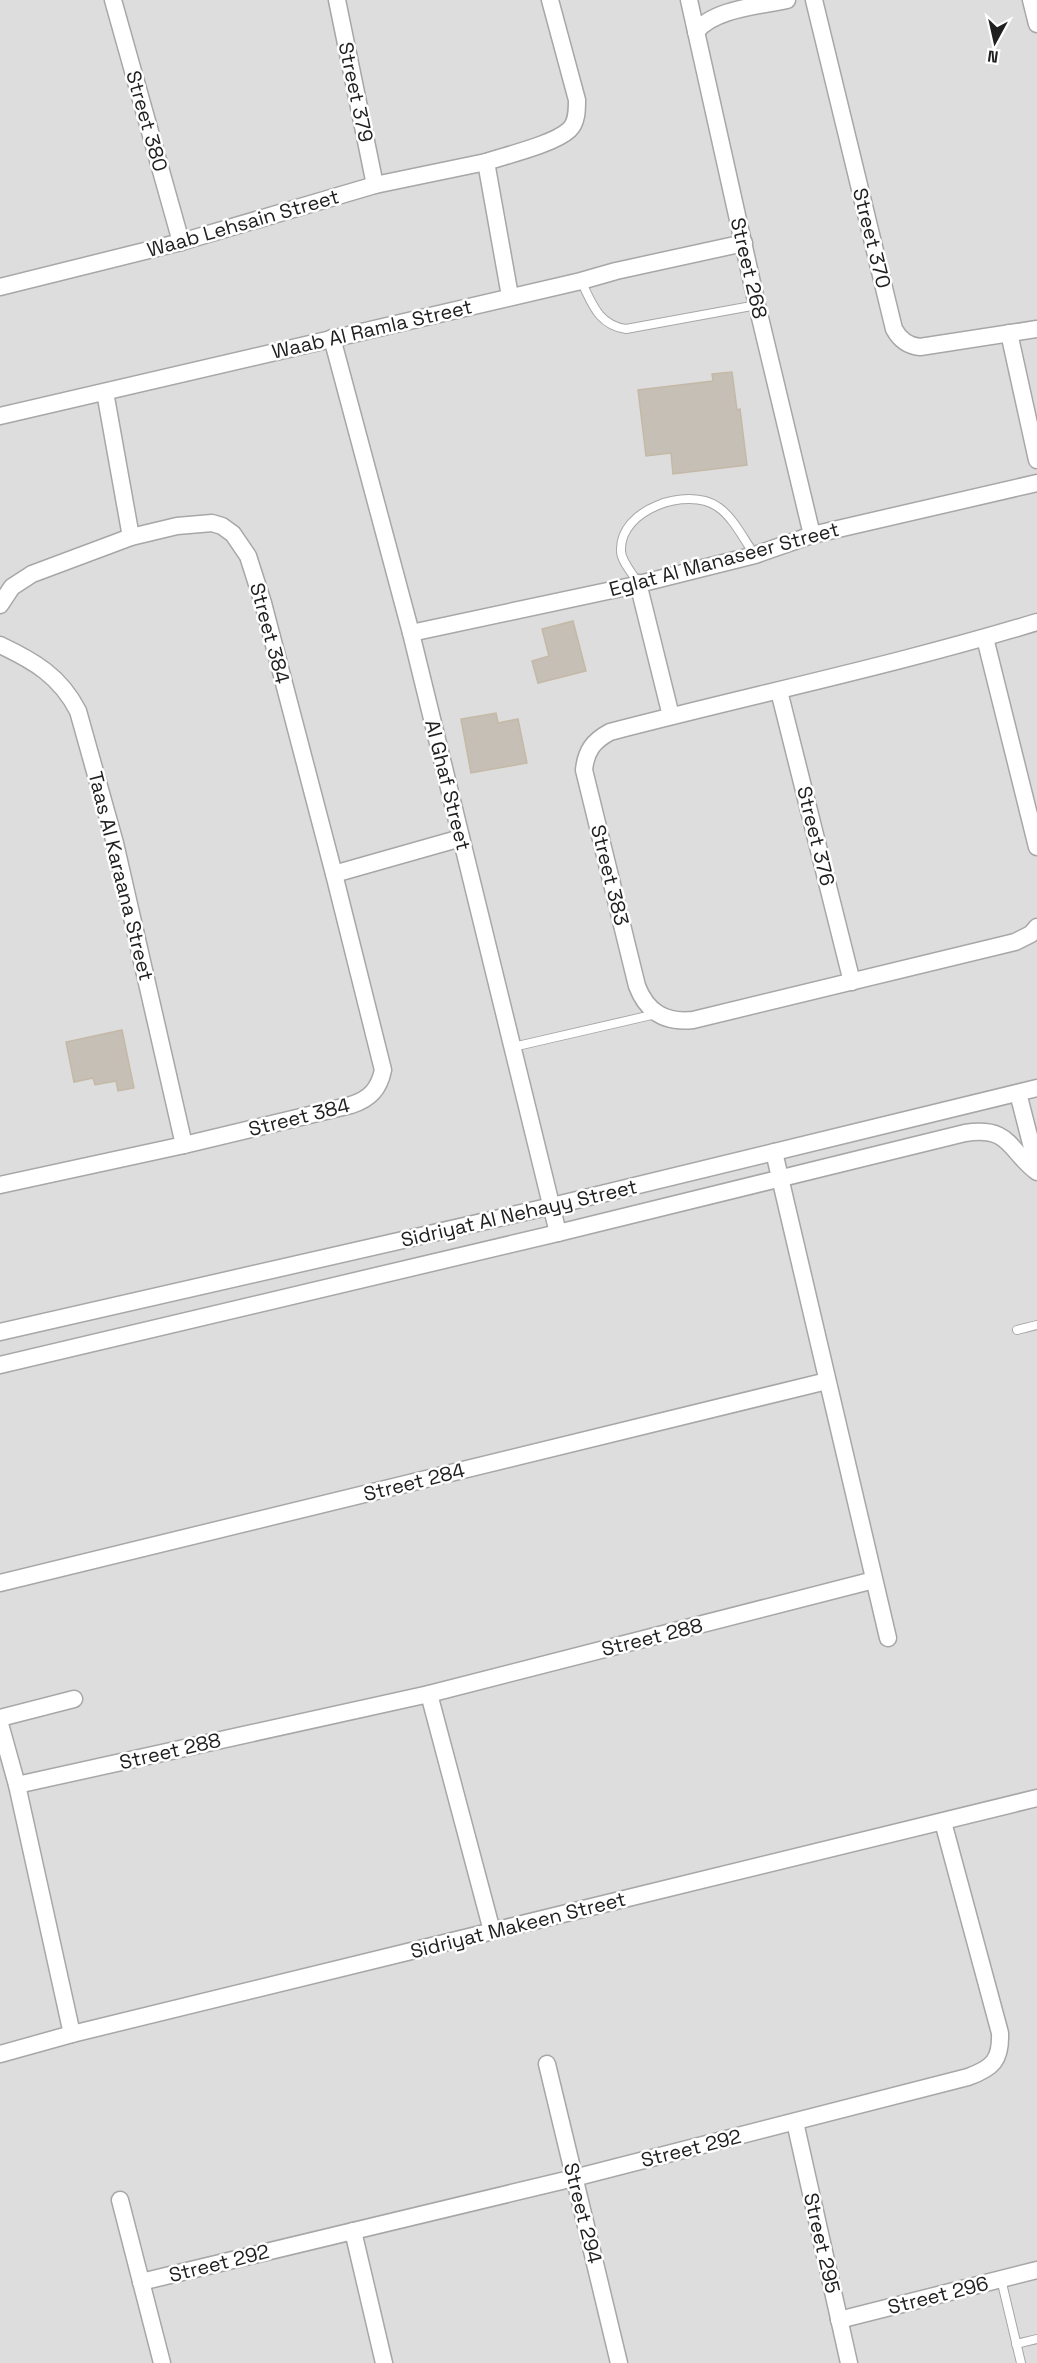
<svg xmlns="http://www.w3.org/2000/svg" width="1037" height="2363" font-family="'Space Grotesk',sans-serif">
<style>
.residential{fill:#dedddd}
.building{fill:#c6bfb5;stroke:#c4b9a7;stroke-width:1.5}
.lines{fill:none;stroke-linecap:round;stroke-linejoin:round}
.service-casing{stroke:#a7a7a7;stroke-width:10}
.minor-casing{stroke:#a7a7a7;stroke-width:19}
.service{stroke:#fff;stroke-width:8}
.minor{stroke:#fff;stroke-width:16}
.labels{text-anchor:middle;dominant-baseline:central;stroke-width:5;stroke-linejoin:round;paint-order:stroke}
.street-label{font-size:20px;fill:#202020;stroke:#fff}
</style>
<rect width="100%" height="100%" fill="#f1efe6"/>
<rect class="residential" x="0" y="0" width="1037" height="2363"/>
<g class="building">
<path d="M732,372L737,410L740,409L747,465L673,474L671,453L646,456L638,390L713,381L712,374Z"/>
<path d="M573,621L586,671L538,683L532,661L549,656L542,629Z"/>
<path d="M496,713L498,723L518,719L527,763L471,773L461,719Z"/>
<path d="M122,1030L134,1088L118,1091L116,1081L95,1085L93,1078L74,1082L66,1042Z"/>
</g>
<g class="lines">
<defs>
<g id="service">
<path d="M581,281C592,303 598,325 626,329L757,305"/>
<path d="M638,583C633,574 621,561 621,551C619,509 688,486 718,507C733,517 744,540 755,555"/>
<path d="M513,1047L656,1014"/>
<path d="M1017,1330L1037,1325"/>
<path d="M1001,2279L1021,2363"/>
<path d="M1016,2344L1037,2339"/>
</g>
<g id="minor">
<path d="M113,0L181,242"/>
<path d="M337,0L375,185"/>
<path d="M689,0L757,305L812,535"/>
<path d="M814,0L894,329C900,340 908,346 920,347L1037,329"/>
<path d="M1031,0L1037,24"/>
<path d="M696,32C713,9 759,6 787,0"/>
<path d="M486,162C507,155 554,144 569,130C577,123 577,110 577,100L550,0"/>
<path d="M0,287L181,242L375,185L486,162L510,296"/>
<path d="M1009,333L1037,460"/>
<path d="M332,338L411,633L558,1233"/>
<path d="M105,392L131,537"/>
<path d="M0,416L581,281L616,271L744,243"/>
<path d="M638,583L671,716"/>
<path d="M0,605L12,587L32,574L131,537L177,526L212,523L222,526L233,534L248,556L263,603L334,874L383,1070C379,1089 370,1099 351,1105L184,1145L0,1185"/>
<path d="M1037,622C896,665 752,695 610,732C593,741 586,751 584,770L637,986C647,1012 665,1023 693,1020L1015,942L1031,934L1037,927"/>
<path d="M411,633L631,586L755,555L812,535L1037,483"/>
<path d="M985,638L1037,847"/>
<path d="M0,645C34,661 60,676 78,711L115,843L184,1145"/>
<path d="M779,691L852,982"/>
<path d="M334,874L461,838"/>
<path d="M1018,1093L1037,1167"/>
<path d="M774,1152L888,1638"/>
<path d="M0,1332L552,1206L1037,1088"/>
<path d="M0,1365L558,1233L965,1133C1011,1126 1008,1150 1037,1172"/>
<path d="M0,1583L827,1381"/>
<path d="M429,1694L492,1931"/>
<path d="M0,1718L74,1699"/>
<path d="M0,1724L17,1785L72,2034"/>
<path d="M17,1785L429,1694L874,1580"/>
<path d="M0,2054L72,2034L1037,1798"/>
<path d="M547,2064L619,2363"/>
<path d="M795,2122L849,2363"/>
<path d="M120,2200L162,2363"/>
<path d="M353,2231L384,2363"/>
<path d="M141,2282L574,2178L968,2077C993,2068 1001,2060 1000,2033L943,1822"/>
<path d="M839,2320L1037,2270"/>
</g>
</defs>
<use href="#service" class="service-casing"/>
<use href="#minor" class="minor-casing"/>
<use href="#service" class="service"/>
<use href="#minor" class="minor"/>
</g>
<g class="labels">
<g class="street-label">
<text transform="translate(356 92) rotate(78)">Street 379</text>
<text transform="translate(147 121) rotate(74)">Street 380</text>
<text transform="translate(243 223) rotate(-16)">Waab Lehsain Street</text>
<text transform="translate(872 238) rotate(76)">Street 370</text>
<text transform="translate(749 268) rotate(77)">Street 268</text>
<text transform="translate(372 329) rotate(-13)">Waab Al Ramla Street</text>
<text transform="translate(724 559) rotate(-15)">Eglat Al Manaseer Street</text>
<text transform="translate(270 633) rotate(75)">Street 384</text>
<text transform="translate(448 785) rotate(76)">Al Ghaf Street</text>
<text transform="translate(816 836) rotate(76)">Street 376</text>
<text transform="translate(610 875) rotate(76)">Street 383</text>
<text transform="translate(121 876) rotate(76)">Taas Al Karaana Street</text>
<text transform="translate(299 1117) rotate(-14)">Street 384</text>
<text transform="translate(519 1213) rotate(-13)">Sidriyat Al Nehayy Street</text>
<text transform="translate(414 1482) rotate(-14)">Street 284</text>
<text transform="translate(652 1637) rotate(-14)">Street 288</text>
<text transform="translate(170 1751) rotate(-13)">Street 288</text>
<text transform="translate(518 1925) rotate(-14)">Sidriyat Makeen Street</text>
<text transform="translate(691 2148) rotate(-14)">Street 292</text>
<text transform="translate(583 2213) rotate(76)">Street 294</text>
<text transform="translate(822 2243) rotate(77)">Street 295</text>
<text transform="translate(219 2263) rotate(-14)">Street 292</text>
<text transform="translate(938 2295) rotate(-14)">Street 296</text>
</g>
</g>
<g transform="translate(995 42) rotate(188)" stroke="#ffffff" stroke-width="4.5" paint-order="stroke">
<path d="M0-4.5L10 22L0 15L-10 22Z" fill="#202020"/>
<text y="-9" font-size="16" font-weight="bold" text-anchor="middle" fill="#202020">N</text>
</g>
</svg>
